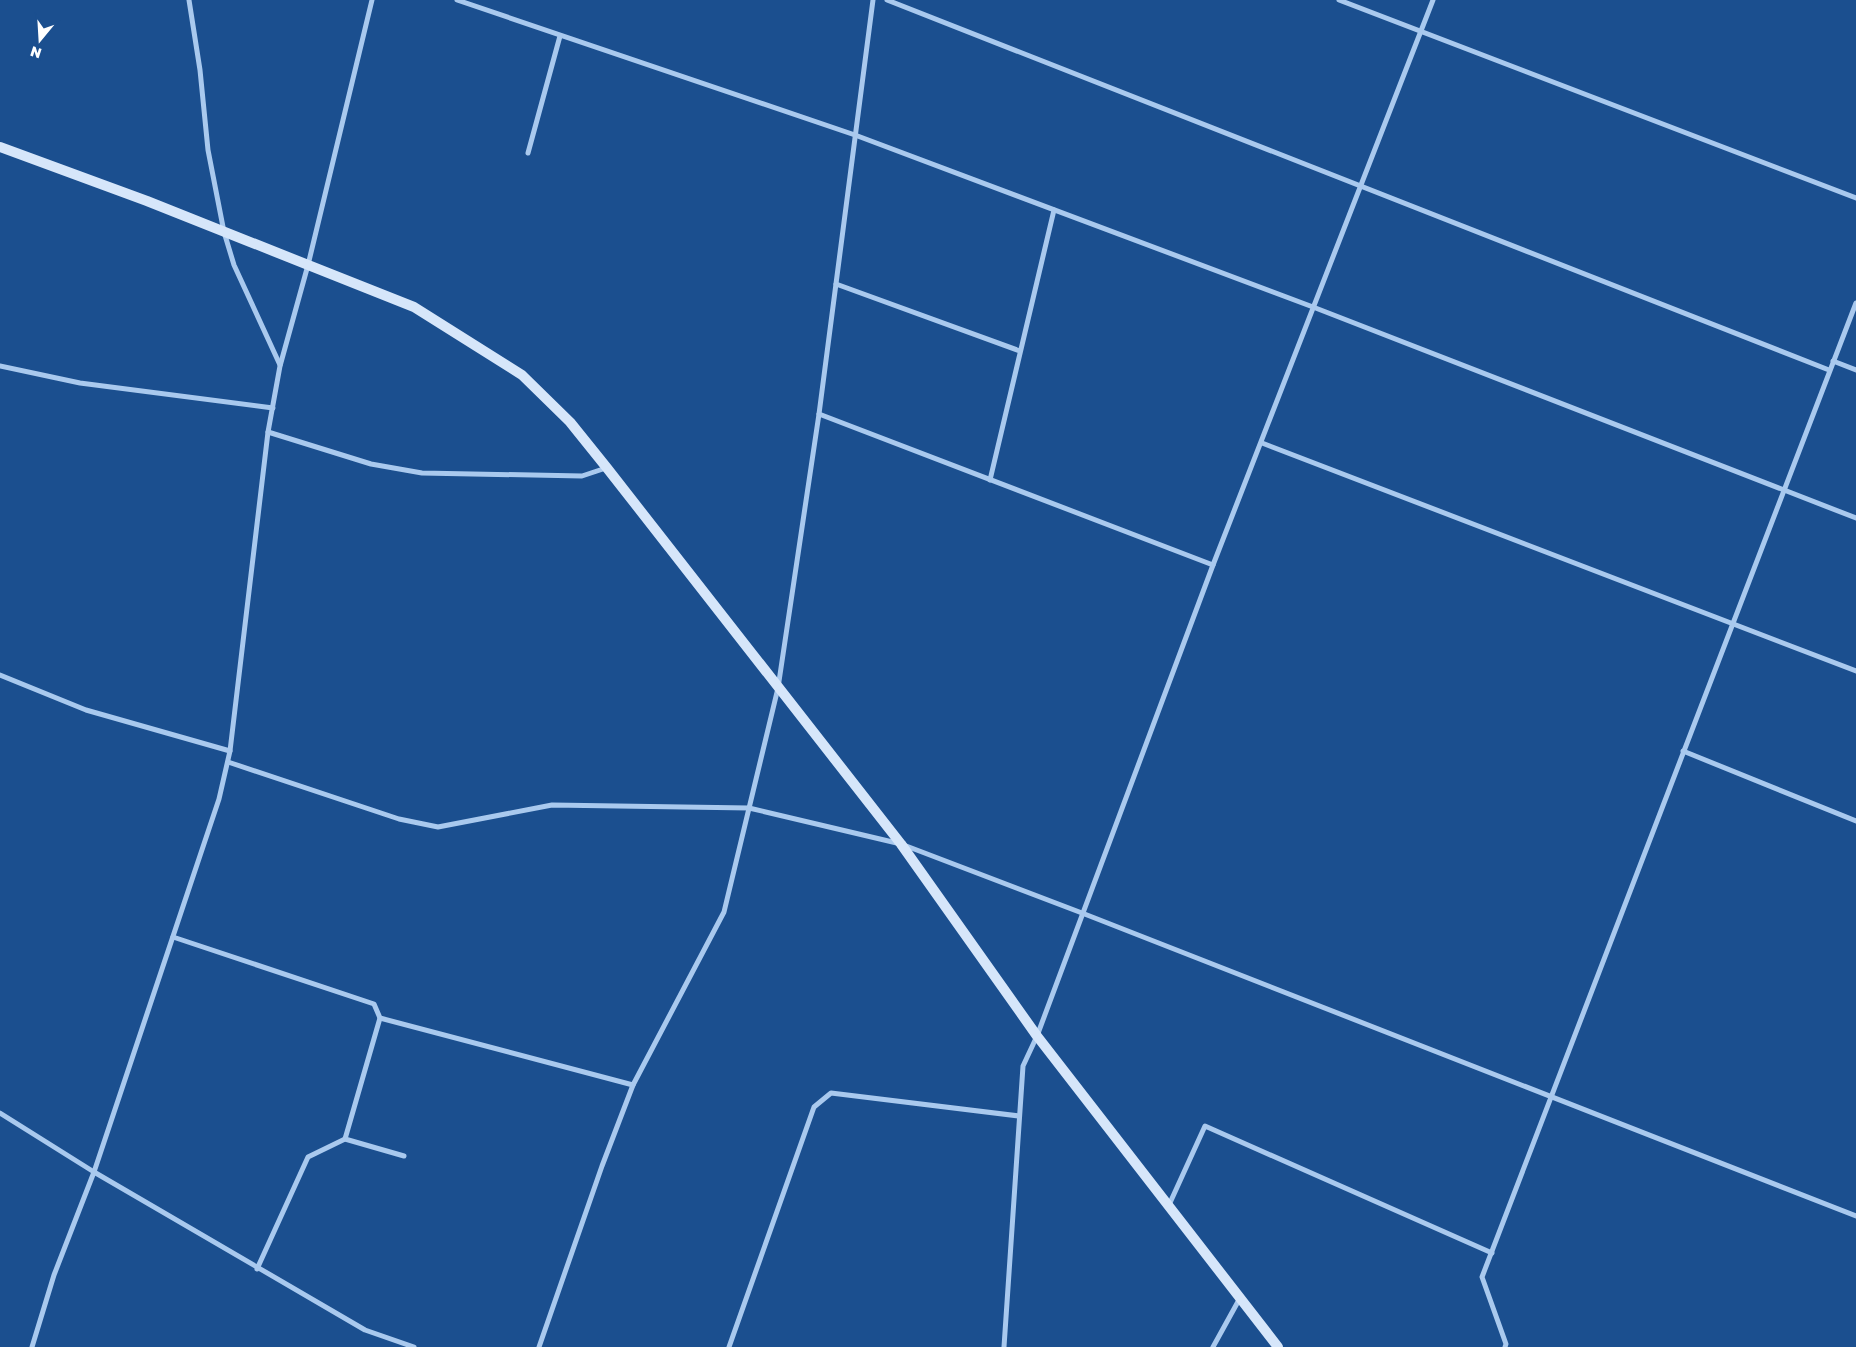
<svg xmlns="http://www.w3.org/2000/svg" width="1856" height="1347" font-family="'Golos Text',sans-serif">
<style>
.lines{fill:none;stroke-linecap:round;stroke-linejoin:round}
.street{stroke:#a9c9ee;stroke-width:5}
.secondary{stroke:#d6e6fa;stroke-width:10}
</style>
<rect width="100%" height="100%" fill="#1b4f8f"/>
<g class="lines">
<g class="street">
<path d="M189,0L200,70L208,150L224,232L234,265L280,365"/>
<path d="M457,0L855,135L1313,307L1856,518"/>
<path d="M887,0L1829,370"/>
<path d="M1339,0L1856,198"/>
<path d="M528,153L560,36"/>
<path d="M836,284L1020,351"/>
<path d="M1833,361L1856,370"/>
<path d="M0,366L80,383L273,408"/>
<path d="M819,414L1213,565"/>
<path d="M268,432L371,464L422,473L582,476L606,468"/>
<path d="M1262,443L1856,671"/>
<path d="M990,480L1054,210"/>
<path d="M0,675L86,710L230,751"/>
<path d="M1683,751L1856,821"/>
<path d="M228,762L399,819L438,827L552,805L749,808L901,844L1082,913L1856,1216"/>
<path d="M173,937L374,1004L380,1018L633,1085"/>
<path d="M0,1113L94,1172L365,1330L414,1347"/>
<path d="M345,1139L380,1018"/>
<path d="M1169,1205L1205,1126L1492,1253"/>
<path d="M257,1269L308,1157L345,1139L404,1156"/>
<path d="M32,1347L54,1275L94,1172L219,799L230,751L268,432L280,366L308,265L372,0"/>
<path d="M539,1347L602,1166L633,1085L724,912L778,688L819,414L873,0"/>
<path d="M729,1347L814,1107L831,1093L1019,1116"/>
<path d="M1004,1347L1023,1066L1037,1036L1213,565L1433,0"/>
<path d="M1213,1347L1240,1298"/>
<path d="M1505,1347L1506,1344L1482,1277L1856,303"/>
</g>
<path class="secondary" d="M0,147L147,201L414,307L522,375L570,422L607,468L901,844L1037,1036L1278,1347"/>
</g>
<g transform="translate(40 40) rotate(198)" stroke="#1b4f8f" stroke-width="4" paint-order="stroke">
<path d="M0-4L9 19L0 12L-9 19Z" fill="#ffffff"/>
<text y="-8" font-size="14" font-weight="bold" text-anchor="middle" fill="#ffffff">N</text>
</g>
</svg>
